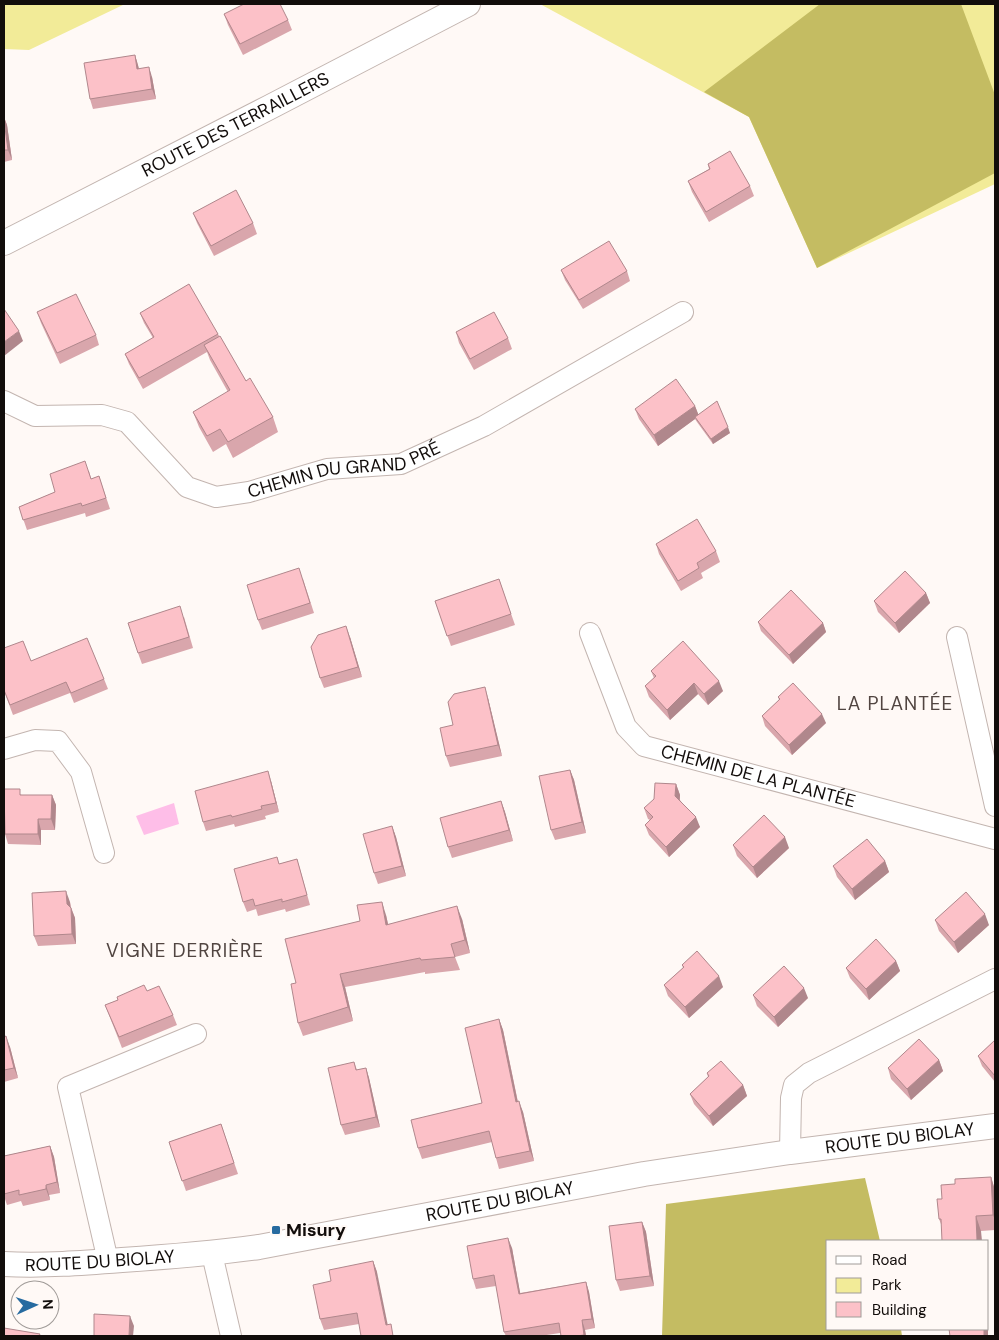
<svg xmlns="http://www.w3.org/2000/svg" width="999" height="1340" font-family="'DM Sans',sans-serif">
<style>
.green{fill:#f2eb98}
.forest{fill:#c4bc62}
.water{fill:#febee8}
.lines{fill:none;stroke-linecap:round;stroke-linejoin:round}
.minor-casing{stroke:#c3b5b0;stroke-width:22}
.tertiary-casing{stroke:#c3b5b0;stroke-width:26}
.minor{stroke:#fff;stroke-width:20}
.tertiary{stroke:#fff;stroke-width:24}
.wall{fill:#d9a6ac}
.shaded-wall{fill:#b0878c}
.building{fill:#fcc1c8;stroke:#b0878c}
.poi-dot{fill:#276ba0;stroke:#fff9f6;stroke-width:2}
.labels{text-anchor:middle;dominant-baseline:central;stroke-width:4;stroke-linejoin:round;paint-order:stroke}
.street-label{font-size:18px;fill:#120d0b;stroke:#fff9f6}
.poi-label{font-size:18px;font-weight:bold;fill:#120d0b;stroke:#fff9f6;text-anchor:start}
.neighbourhood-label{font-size:19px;letter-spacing:1px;fill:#514541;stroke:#fff9f6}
</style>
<rect width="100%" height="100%" fill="#fff9f6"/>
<g class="green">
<path d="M4,4H125L29,50L4,49Z"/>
<path d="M540,4H995V184L817,268L749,117Z"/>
</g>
<g class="forest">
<path d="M820,4H961L995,95V173L817,268L749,117L704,92Z"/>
<path d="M865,1178L880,1241H828V1329H901L902,1336H662L666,1204Z"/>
</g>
<path class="water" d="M174,803L179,824L144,835L136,816Z"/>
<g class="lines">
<defs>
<g id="minor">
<path id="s1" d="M4,401L35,416L102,415L127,422L187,487L216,497L249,492L327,469L401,464L484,426L683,312"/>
<path id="s2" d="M590,633L626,727L644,746L995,839"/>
<path d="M957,637L995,806"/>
<path d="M4,749L35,740L58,741L81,772L104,853"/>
<path d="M790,1152L791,1098L794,1085L809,1073L995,979"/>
<path d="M212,1254L231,1336"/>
<path d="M108,1261L68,1087L196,1034"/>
</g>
<g id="tertiary">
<path id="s3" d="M4,243L270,107L468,4"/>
<path id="s4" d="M4,1264C43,1266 83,1263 122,1260C168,1257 214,1253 259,1247L644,1174L790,1152L995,1126"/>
</g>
</defs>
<use href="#minor" class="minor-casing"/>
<use href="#tertiary" class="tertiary-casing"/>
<use href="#minor" class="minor"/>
<use href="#tertiary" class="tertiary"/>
</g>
<g class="wall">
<path d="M224,14L288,20L292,30L243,55L228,25Z"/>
<path d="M135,55L139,69L152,77L156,99L93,109L90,99Z"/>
<path d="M4,117L7,125L12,160L4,162Z"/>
<path d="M708,164L750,186L754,196L709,222L692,192L688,181L709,169Z"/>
<path d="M193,213L253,223L257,234L214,256L197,223Z"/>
<path d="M561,270L627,271L630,281L583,309L565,280Z"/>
<path d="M37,312L96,335L99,345L60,364L41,323Z"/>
<path d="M140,313L218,334L246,381L273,417L278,432L233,458L226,444L213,452L199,427L193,412L228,392L210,360L207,352L143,389L129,364L125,354L153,338L144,323Z"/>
<path d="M456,332L508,338L512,349L474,370L459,343Z"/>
<path d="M695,406L698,414L730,433L713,444L697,422L695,419L658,446L639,419L635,409Z"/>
<path d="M89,471L91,479L99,476L110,509L86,517L85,513L27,530L19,507L55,492Z"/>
<path d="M656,544L716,551L720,562L701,573L703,578L681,591L659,554Z"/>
<path d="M303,579L314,613L262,630L258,620Z"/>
<path d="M499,579L515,625L451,646L435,601Z"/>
<path d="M926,593L930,603L899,633L878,612L874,601Z"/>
<path d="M184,617L193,648L142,664L138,653Z"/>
<path d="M758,622L823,623L826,632L793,664L761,631Z"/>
<path d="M350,637L362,677L324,688L320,678Z"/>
<path d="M31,661L104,679L108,689L74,703L70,693L13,715L4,691Z"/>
<path d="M651,671L723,691L708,705L698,694L670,720L649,697L645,686L654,678Z"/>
<path d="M778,697L826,723L792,755L765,726L762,716L779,700Z"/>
<path d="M488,698L502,756L450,767L446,756L453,725Z"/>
<path d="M570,770L574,780L586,833L555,840L551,830Z"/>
<path d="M271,781L279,812L265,816L266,819L235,827L234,824L206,831L203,822Z"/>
<path d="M676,784L680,795V800L700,827L669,857L649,835L645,825L650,820L648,819L644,808Z"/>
<path d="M4,789L22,795H52L56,805L55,830H41V845L8,844L5,834V827L4,826Z"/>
<path d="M501,801L505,812L513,841L452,858L448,847Z"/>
<path d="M392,826L396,837L406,876L378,884L374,873Z"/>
<path d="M733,845L789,848L757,878L737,856Z"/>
<path d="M277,857L279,864L297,859L300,869L310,905L286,912L285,909L258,916L256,909L247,912L243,902Z"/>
<path d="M885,861L889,872L855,900L837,877L833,866Z"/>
<path d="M70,902L71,907L75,918L76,944L38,946L34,936Z"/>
<path d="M386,915L388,924L462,919L470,953L455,957L460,970L425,974V972L345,987L353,1021L303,1036L298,1023L296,983Z"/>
<path d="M935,920L989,925L958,953L939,931Z"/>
<path d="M896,961L900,971L869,1000L850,978L846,968Z"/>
<path d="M682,965L723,987L689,1018L668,996L664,985L683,968Z"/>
<path d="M147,991L173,1015L177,1025L122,1048L105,1005L118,1000Z"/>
<path d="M753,995L808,998L778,1027L757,1006Z"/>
<path d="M499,1019L503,1030L518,1102L523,1112L534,1161L499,1169L496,1158L492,1142L422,1159L418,1148L482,1103Z"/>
<path d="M4,1037L10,1047L18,1078L4,1082Z"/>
<path d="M995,1040V1082L982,1066L978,1056Z"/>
<path d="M939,1060L943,1071L911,1100L891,1079L888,1068Z"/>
<path d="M354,1062L357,1070L366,1068L369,1078L380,1127L345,1135L341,1125Z"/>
<path d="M707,1073L743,1085L747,1096L713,1126L694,1104L690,1094L708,1077Z"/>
<path d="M221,1124L238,1174L186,1191L169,1142Z"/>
<path d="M50,1146L54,1157L60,1193L49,1195L50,1200L23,1206L21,1201L7,1205L4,1196V1156Z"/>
<path d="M991,1177L995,1190V1230L981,1231L941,1224L939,1219L942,1199L955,1184Z"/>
<path d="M642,1222L646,1232L654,1286L620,1291L616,1280Z"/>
<path d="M512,1248L520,1293L586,1282L589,1292L595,1328L585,1330L586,1336H561L560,1333L540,1336H506L504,1332L496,1286L476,1289L473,1279Z"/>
<path d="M373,1261L377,1272L359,1324L324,1330L320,1319L331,1281Z"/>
</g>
<g class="shaded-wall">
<path d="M135,55L138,65L141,79L137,69Z"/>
<path d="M149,67L152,77L156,99L152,89Z"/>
<path d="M4,117L7,125L12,160L8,150Z"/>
<path d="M19,331L23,341L4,356V342Z"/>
<path d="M695,406L699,416L695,417V419L658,446L654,435Z"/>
<path d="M728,427L730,433L713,444L711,439Z"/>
<path d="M926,593L930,603L899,633L895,623Z"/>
<path d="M823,623L826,632L793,664L789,655Z"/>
<path d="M346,626L350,637L362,677L358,667Z"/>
<path d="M719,681L723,691L708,705L704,694Z"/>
<path d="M694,683L698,694L670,720L667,710Z"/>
<path d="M485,687L488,698L502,756L498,745Z"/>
<path d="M822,714L826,723L792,755L789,745Z"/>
<path d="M570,770L574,780L586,833L582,822Z"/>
<path d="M268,771L271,781L279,812L276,803Z"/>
<path d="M676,784L680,795L679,806L675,796Z"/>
<path d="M52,795L56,805L55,830L51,819Z"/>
<path d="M501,801L505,812L513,841L509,830Z"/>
<path d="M696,817L700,827L669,857L666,847Z"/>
<path d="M38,819L41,830V845L38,834Z"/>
<path d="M392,826L396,837L406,876L402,866Z"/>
<path d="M785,837L789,848L757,878L753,867Z"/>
<path d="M885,861L889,872L855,900L852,889Z"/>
<path d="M66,891L70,902L71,914L67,904Z"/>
<path d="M382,902L386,915L391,938L386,925Z"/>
<path d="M457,906L462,919L470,953L465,940Z"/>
<path d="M71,908L75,918L76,944L72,934Z"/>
<path d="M985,914L989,925L958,953L954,942Z"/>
<path d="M896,961L900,971L869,1000L866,989Z"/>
<path d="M340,974L345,987L353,1021L348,1007Z"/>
<path d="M719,976L723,987L689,1018L685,1007Z"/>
<path d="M804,988L808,998L778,1027L774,1017Z"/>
<path d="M499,1019L503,1030L520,1113L516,1102Z"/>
<path d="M6,1036L10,1047L18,1078L14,1068Z"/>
<path d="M939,1060L943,1071L911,1100L907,1089Z"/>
<path d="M366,1068L369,1078L380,1127L376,1117Z"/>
<path d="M743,1085L747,1096L713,1126L709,1116Z"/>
<path d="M519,1101L523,1112L534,1161L530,1151Z"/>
<path d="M50,1146L54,1157L60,1193L57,1182Z"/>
<path d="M991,1177L995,1190V1220L993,1215Z"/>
<path d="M46,1185L49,1195L50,1200L46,1189Z"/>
<path d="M976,1216L981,1231L982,1241H977Z"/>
<path d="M642,1222L646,1232L654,1286L650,1276Z"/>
<path d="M508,1238L512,1248L522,1303L519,1294Z"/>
<path d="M373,1261L377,1272L390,1336L386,1325Z"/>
<path d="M586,1282L589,1292L595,1328L592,1319Z"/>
<path d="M130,1316L134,1326L133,1336H129Z"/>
<path d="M582,1320L585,1330L586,1336H585L584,1335Z"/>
<path d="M988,1328V1336H984V1329H988Z"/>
</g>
<g class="building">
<path d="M244,4H280L288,20L240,44L224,14Z"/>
<path d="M135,55L137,69L149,67L152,89L90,99L84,63Z"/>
<path d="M4,120L8,150H4Z"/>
<path d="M730,151L750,186L706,212L688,181L710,169L708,164Z"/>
<path d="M236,190L253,223L211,246L193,213Z"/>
<path d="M609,241L627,271L579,300L561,270Z"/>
<path d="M189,284L218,334L139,378L125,354L154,337L140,313Z"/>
<path d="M76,294L96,335L57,353L37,312Z"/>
<path d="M4,309L19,331L4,342Z"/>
<path d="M494,312L508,338L470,359L456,332Z"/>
<path d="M220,336L246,381L250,378L273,417L228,442L220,429L207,436L193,412L230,390L204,345Z"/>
<path d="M676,379L695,406L654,435L635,409Z"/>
<path d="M717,401L728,427L711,439L695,417Z"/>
<path d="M85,461L91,479L99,476L106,498L82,506L81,503L23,520L19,507L55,492L50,474Z"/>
<path d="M697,519L716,551L697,563L699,568L678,581L656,544Z"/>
<path d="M299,568L310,603L258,620L247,585Z"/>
<path d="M905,571L926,593L895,623L874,601Z"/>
<path d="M499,579L511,614L447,636L435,601Z"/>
<path d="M791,590L823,623L789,655L758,622Z"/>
<path d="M180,606L189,637L138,653L128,623Z"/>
<path d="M346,626L358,667L320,678L311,647L318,635Z"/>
<path d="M87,638L104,679L71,693L66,682L10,705L4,690V648L23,641L31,661Z"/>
<path d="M683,641L719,681L704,694L694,683L667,710L645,686L656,676L651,671Z"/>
<path d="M793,683L822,714L789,745L762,716L780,699L778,697Z"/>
<path d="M485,687L498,745L446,756L440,728L453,725L448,702L454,694Z"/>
<path d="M570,770L582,822L551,830L539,776Z"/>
<path d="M268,771L276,803L261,806L262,809L232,817L231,815L203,822L195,791Z"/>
<path d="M655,783L676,784L675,796L696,817L666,847L645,825L653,817L644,808L654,799Z"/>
<path d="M4,789H20V795H52L51,819H38V834H5Z"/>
<path d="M501,801L509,830L448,847L440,818Z"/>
<path d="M764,815L785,837L753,867L733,845Z"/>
<path d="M392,826L402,866L374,873L363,834Z"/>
<path d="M867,839L885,861L852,889L833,866Z"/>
<path d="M277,857L279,864L297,859L307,895L282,902V899L255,906L253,899L243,902L234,869Z"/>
<path d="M66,891L67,904L71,908L72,934L34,936L32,893Z"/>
<path d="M966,892L985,914L954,942L935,920Z"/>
<path d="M382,902L386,925L457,906L465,940L451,944L455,957L421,960L420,958L340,974L348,1007L298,1023L291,984L296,983L285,939L360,921L357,905Z"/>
<path d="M876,939L896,961L866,989L846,968Z"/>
<path d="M697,951L719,976L685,1007L664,985L684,967L682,965Z"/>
<path d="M784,966L804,988L774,1017L753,995Z"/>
<path d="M144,985L147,991L159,986L173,1015L119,1037L105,1005L118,1000L117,997Z"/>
<path d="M499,1019L516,1102L519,1101L530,1151L496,1158L489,1131L418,1148L411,1120L482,1103L465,1028Z"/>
<path d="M6,1036L14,1068L4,1070V1037Z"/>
<path d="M919,1039L939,1060L907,1089L888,1068Z"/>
<path d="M995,1040V1076L978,1056Z"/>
<path d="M721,1061L743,1085L709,1116L690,1094L709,1076L707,1073Z"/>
<path d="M354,1062L356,1070L366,1068L376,1117L341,1125L328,1068Z"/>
<path d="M221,1124L234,1163L182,1181L169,1142Z"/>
<path d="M50,1146L57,1182L46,1185V1189L19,1195V1190L4,1194V1156Z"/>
<path d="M991,1177L993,1215L976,1216L977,1241H942L941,1219H939L937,1199H942L941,1185L955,1184V1179Z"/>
<path d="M642,1222L650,1276L616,1280L609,1226Z"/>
<path d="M508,1238L519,1294L586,1282L592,1319L582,1320L584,1335L576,1336H561L559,1323L504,1332L494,1275L473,1279L467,1246Z"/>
<path d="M373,1261L386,1325L391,1324L393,1336H361L357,1313L320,1319L313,1285L331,1281L329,1270Z"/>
<path d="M94,1314L130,1316L129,1336H94Z"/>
<path d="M4,1328L40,1334L39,1336H4Z"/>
<path d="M949,1329H984V1336H950Z"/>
</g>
<rect class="poi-dot" x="271" y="1225" width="10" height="10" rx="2.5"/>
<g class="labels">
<g class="street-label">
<text stroke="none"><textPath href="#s3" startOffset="260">ROUTE DES TERRAILLERS</textPath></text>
<text stroke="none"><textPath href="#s1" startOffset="378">CHEMIN DU GRAND PRÉ</textPath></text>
<text stroke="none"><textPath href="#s2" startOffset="245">CHEMIN DE LA PLANTÉE</textPath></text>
<text stroke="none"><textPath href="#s4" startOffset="906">ROUTE DU BIOLAY</textPath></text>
<text stroke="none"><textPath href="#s4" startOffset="501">ROUTE DU BIOLAY</textPath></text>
<text stroke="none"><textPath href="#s4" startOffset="96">ROUTE DU BIOLAY</textPath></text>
</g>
<g class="poi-label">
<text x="286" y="1230">Misury</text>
</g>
<g class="neighbourhood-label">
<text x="895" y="703">LA PLANTÉE</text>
<text x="185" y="950">VIGNE DERRIÈRE</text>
</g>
</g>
<rect width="999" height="1340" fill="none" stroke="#120d0b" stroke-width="10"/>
<rect x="826" y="1240" width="162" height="90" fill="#fff9f6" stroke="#a09b98"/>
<rect x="836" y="1256" width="25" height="8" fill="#ffffff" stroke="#a09b98"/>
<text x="872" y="1265" font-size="15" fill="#120d0b">Road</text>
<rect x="836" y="1278" width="25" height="15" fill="#f2eb98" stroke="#a09b98"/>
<text x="872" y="1290" font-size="15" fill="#120d0b">Park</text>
<rect x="836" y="1302" width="25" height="15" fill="#fcc1c8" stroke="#a09b98"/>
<text x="872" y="1315" font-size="15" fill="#120d0b">Building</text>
<g transform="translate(35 1305) rotate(87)"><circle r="24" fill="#fff9f6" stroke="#a09b98"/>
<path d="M0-4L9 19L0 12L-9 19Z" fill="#276ba0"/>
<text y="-8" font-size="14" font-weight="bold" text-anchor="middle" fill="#120d0b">N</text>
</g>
</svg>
